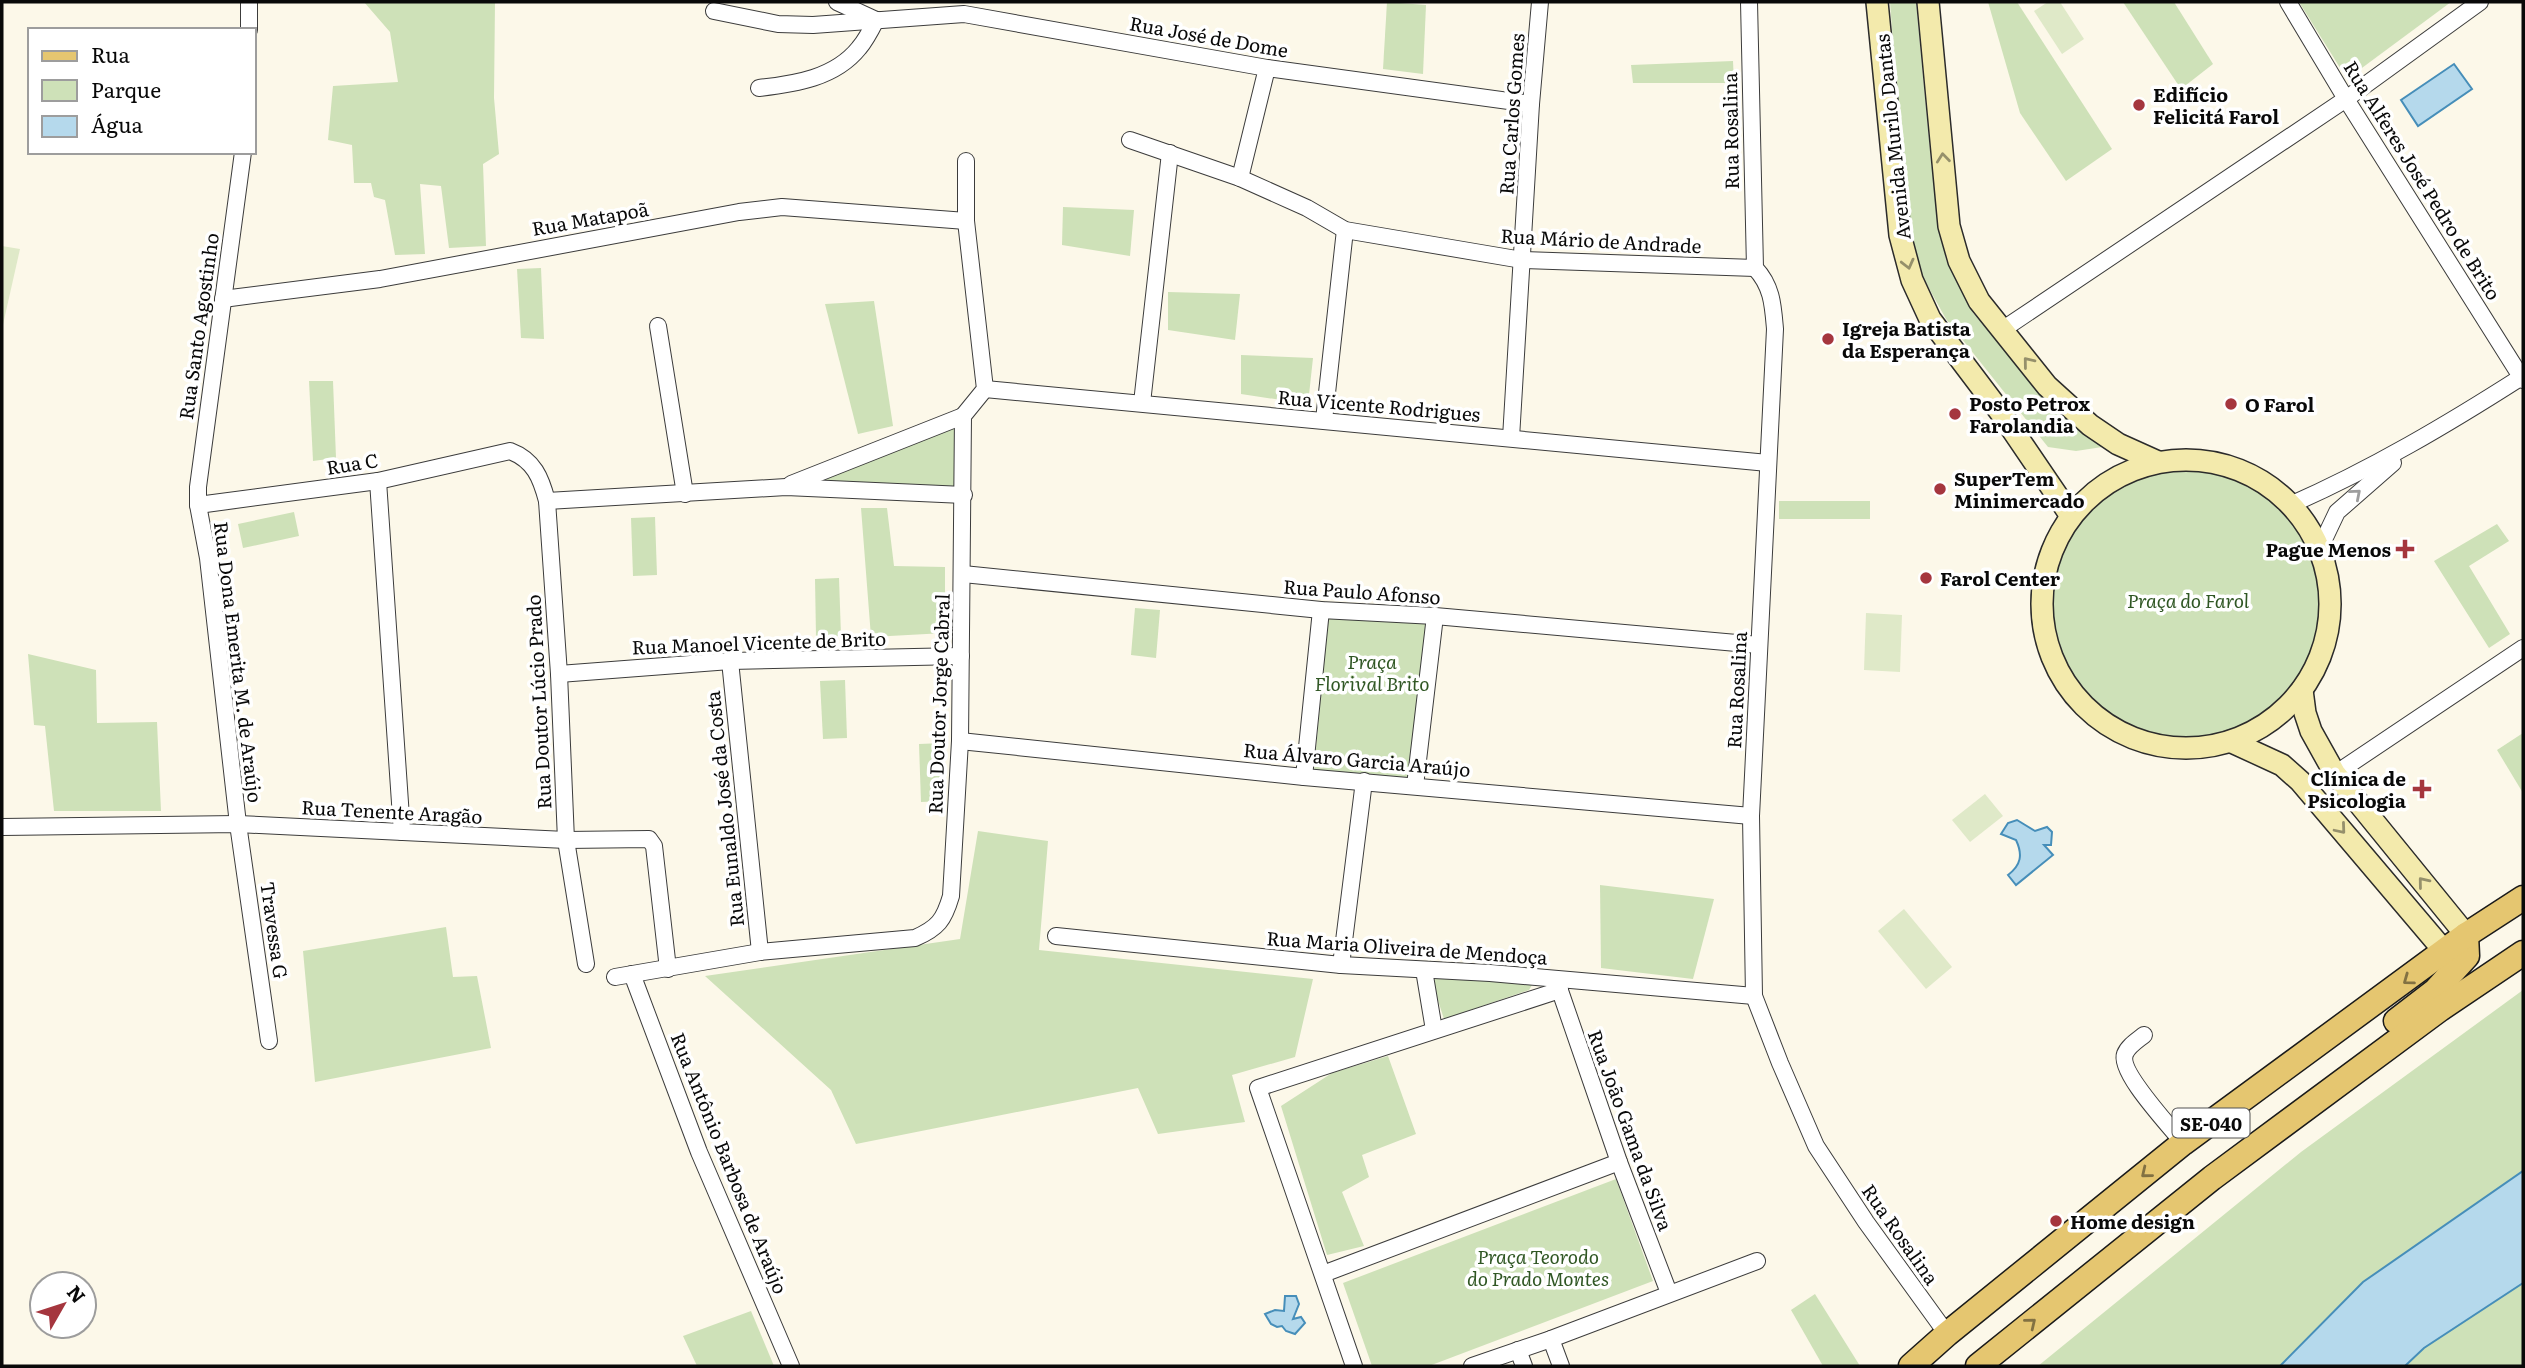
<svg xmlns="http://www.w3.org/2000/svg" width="2525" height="1368" font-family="Literata,serif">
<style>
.green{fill:#cee1b8}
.pitch{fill:#dfe9c8}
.water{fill:#b5d9ec;stroke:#468eb9;stroke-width:2}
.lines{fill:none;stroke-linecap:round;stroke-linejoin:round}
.street-casing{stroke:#3c3c3c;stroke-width:18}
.secondary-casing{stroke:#2b2b2b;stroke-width:24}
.primary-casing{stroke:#1a1a1a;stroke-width:27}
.street{stroke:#fff;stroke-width:16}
.secondary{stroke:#f3eaac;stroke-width:21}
.primary{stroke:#e5c670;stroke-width:24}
.oneway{stroke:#95906b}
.oneway2{stroke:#9d9d9d}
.oneway3{stroke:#827142}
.poi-dot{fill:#a5363e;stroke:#fff;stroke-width:2.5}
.labels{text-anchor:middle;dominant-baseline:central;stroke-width:7;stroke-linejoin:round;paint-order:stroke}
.shield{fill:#fff;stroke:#535353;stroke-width:2}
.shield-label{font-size:18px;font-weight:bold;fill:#090909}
.street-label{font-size:19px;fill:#090909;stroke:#fff}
.poi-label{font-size:19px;font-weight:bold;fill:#090909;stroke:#fff;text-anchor:start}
.park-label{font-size:19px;font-style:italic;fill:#305724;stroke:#fff}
</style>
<rect width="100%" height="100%" fill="#fcf8e9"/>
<g class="green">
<path d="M364,2H495L494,98L499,154L483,164L486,246L449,248L441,186L420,184L425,254L395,255L385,200L374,197L371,183H354L352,145L328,140L333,86L398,82L390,32Z"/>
<path d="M1387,2L1426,5L1423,74L1383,69Z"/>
<path d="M1890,2H1916L1931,162L1946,260L1973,313L2025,374L2109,446L2076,451L2048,447L1946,319L1921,274L1905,206Z"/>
<path d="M1988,2H2017L2112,149L2066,181L2020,113Z"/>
<path d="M2123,2H2174L2213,64L2181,89Z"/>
<path d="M2299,2H2451L2347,79Z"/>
<path d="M1733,61L1734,83H1633L1631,65Z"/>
<path d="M1063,207L1134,210L1130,256L1062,245Z"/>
<path d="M541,268L544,339L521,338L517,269Z"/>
<path d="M1168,292L1240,294L1235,340L1168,330Z"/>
<path d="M874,301L893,426L858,434L825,304Z"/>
<path d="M1241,355L1313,358L1308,404L1241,394Z"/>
<path d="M309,381H333L336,458L313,461Z"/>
<path d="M972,408L967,488L791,483Z"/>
<circle cx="2186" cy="604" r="144"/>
<rect x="1779" y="501" width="91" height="18"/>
<path d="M861,508H887L894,566L945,567V633L871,637Z"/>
<path d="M294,512L299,536L243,548L238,524Z"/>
<path d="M655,517L657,575L633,576L631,518Z"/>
<path d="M2497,524L2509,541L2469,566L2510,634L2489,648L2434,561Z"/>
<path d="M839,578L841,636L816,637L815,579Z"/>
<path d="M1135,608L1160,610L1156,658L1131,655Z"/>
<path d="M1328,614L1429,623L1408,779L1314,771Z"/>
<path d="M28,654L96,670L97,723L157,722L161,811H54L45,726L34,725Z"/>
<path d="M845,680L847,738L823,739L820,681Z"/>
<path d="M2523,733V793L2497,750Z"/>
<path d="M943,743L945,801L921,802L919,744Z"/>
<path d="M978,831L1048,841L1039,950L1313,979L1295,1057L1232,1075L1245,1122L1158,1134L1138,1088L856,1144L831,1090L705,976L960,939Z"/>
<path d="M1600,885L1714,899L1693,979L1601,968Z"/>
<path d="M446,927L453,977L477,976L491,1048L315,1082L303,951Z"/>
<path d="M1437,977L1523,983L1532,985L1529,990L1444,1019L1432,982Z"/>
<path d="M2523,990V1171L2363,1282L2280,1366H2038L2301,1152Z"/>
<path d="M1388,1056L1416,1134L1362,1155L1369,1177L1342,1192L1364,1246L1327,1255L1281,1106L1332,1073Z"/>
<path d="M1616,1179L1653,1281L1429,1366H1372L1343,1283Z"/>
<path d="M2523,1283V1366H2405L2423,1348Z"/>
<path d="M1815,1294L1860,1366H1823L1791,1310Z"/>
<path d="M751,1311L774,1366H697L683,1336Z"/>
</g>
<g class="pitch">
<path d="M2048,2H2060L2084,39L2062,54L2034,11Z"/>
<path d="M2,246L20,249L2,329Z"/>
<path d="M1866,613L1902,615L1900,672L1864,670Z"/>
<path d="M1985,794L2003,816L1970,842L1952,820Z"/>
<path d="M1904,909L1952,967L1926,989L1878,931Z"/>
</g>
<g class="water">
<path d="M2454,64L2472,89L2418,126L2401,100Z"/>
<path d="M2017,820L2035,831L2047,827L2052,832L2051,845H2044L2053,855L2016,885L2008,875C2021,865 2023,855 2016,840L2001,834L2008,823Z"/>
<path d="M2523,1171V1283L2424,1348L2405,1366H2280L2363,1282Z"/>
<path d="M1285,1296H1296L1299,1304L1293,1319L1301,1317L1305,1323L1295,1334L1286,1331L1282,1326L1277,1327L1271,1324L1265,1314L1275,1310L1284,1311Z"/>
</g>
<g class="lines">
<defs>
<g id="street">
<path d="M249,2V30"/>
<path d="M837,2L876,20"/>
<path d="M1749,2L1755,268C1772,286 1773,305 1775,329L1751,816L1754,996L1780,1063L1816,1146L1866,1222L1947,1334"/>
<path d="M2288,2L2346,99L2523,380"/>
<path d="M714,11L778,24L813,25L964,14L1267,68L1531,104"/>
<path d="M759,88C795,84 835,78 859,48C866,40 871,30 876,20"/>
<path d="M1130,140L1240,178L1307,208L1345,230L1522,260L1755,268"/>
<path d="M243,152L198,487V505L208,558L238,824L269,1041"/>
<path d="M1240,178L1267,68"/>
<path d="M223,299L380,279L739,212L782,207L966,221"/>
<path d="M658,326L685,494"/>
<path d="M2002,330L2346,99L2480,2"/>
<path d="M985,389L1768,463"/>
<path d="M1142,403L1170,153"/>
<path d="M1324,420L1345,230"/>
<path d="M1511,438L1531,104L1540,2"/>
<path d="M378,481L402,832"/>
<path d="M791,484L963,416"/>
<path d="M547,501L786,487L964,495"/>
<path d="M198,505L378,481L510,451C534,460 541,478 547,501L559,674L566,840L586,964"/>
<path d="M2290,505C2372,469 2448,424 2523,376"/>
<path d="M2319,550L2337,512L2393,463"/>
<path d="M963,574L1321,610L1435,616L1759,645"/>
<path d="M730,661L760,952"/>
<path d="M559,674L730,661L961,656"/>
<path d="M960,741L1304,777L1751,816"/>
<path d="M2335,774L2523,648"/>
<path d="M1304,777L1321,610"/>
<path d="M1415,786L1435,616"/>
<path d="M2,827L238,824L566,840L649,839L654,846L668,969"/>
<path d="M1056,936L1341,965L1490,973L1754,996"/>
<path d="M1341,965L1364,781"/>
<path d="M1424,970L1434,1030"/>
<path d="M632,974L699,1152L791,1366"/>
<path d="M615,977L760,952L915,938C938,928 944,920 951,896L960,741L963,416L985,389L966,221V161"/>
<path d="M1557,982L1619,1162L1669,1293"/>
<path d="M2144,1035C2138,1040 2128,1046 2125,1054C2118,1072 2171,1127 2183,1143"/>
<path d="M1323,1274L1619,1162"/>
<path d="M1551,1339L1561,1366"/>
<path d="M1518,1350L1524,1366"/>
<path d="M1354,1366L1258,1088L1560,990"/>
<path d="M1472,1366L1551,1339L1757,1261"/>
</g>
<g id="secondary">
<path d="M1877,2L1900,235L1912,280L1930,319L2001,413L2071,516"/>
<path d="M1928,2L1949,226L1959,261L1979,301L2047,386L2090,425L2118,444L2158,462"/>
<circle cx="2186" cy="604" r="144"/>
<path d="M2302,690L2305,713L2311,731L2335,774L2466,935"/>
<path d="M2232,742L2282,765L2300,781L2445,952"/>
</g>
<g id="primary">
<path d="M2396,1021L2435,991L2467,956L2466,935"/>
<path d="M1911,1366L1947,1334L2183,1143L2466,935L2523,898"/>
<path d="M1978,1366L2212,1178L2440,1009L2523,953"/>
</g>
</defs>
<use href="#street" class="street-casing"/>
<use href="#secondary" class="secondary-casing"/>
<use href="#primary" class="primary-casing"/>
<use href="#street" class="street"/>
<use href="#secondary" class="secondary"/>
<use href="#primary" class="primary"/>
</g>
<defs><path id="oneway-chevron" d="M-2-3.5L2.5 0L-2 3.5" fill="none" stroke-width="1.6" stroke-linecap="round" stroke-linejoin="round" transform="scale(1.75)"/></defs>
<g class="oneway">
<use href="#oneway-chevron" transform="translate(1943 158) rotate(-96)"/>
<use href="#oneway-chevron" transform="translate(1908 264) rotate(76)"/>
<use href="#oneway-chevron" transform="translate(2028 362) rotate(-129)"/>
<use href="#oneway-chevron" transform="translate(2341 829) rotate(50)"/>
<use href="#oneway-chevron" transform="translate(2423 882) rotate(-129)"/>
</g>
<use class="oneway2" href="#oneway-chevron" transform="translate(2356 494) rotate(-41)"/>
<g class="oneway3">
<use href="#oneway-chevron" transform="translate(2408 980) rotate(144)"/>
<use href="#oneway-chevron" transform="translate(2146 1173) rotate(141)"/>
<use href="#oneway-chevron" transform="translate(2031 1323) rotate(-39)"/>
</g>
<g class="poi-dot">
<circle cx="2139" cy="105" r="7"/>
<circle cx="1828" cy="339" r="7"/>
<circle cx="2231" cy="404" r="7"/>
<circle cx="1955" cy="414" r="7"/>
<circle cx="1940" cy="489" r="7"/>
<path d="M2401.5 538.5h7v7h7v7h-7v7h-7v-7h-7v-7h7z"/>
<circle cx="1926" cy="578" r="7"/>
<path d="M2418.5 778.5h7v7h7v7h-7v7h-7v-7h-7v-7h7z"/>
<circle cx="2056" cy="1221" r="7"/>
</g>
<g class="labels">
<rect class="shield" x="2172.5" y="1108.5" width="77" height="29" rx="5"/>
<g class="shield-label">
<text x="2211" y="1123">SE-040</text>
</g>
<g class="street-label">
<text transform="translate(1209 36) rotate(10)">Rua José de Dome</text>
<text transform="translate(1511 114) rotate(-86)">Rua Carlos Gomes</text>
<text transform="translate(1730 131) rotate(-91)">Rua Rosalina</text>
<text transform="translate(1892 137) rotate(-96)">Avenida Murilo Dantas</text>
<text transform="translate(2423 180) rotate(58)">Rua Alferes José Pedro de Brito</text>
<text transform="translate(590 218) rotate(-10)">Rua Matapoã</text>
<text transform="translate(1601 240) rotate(3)">Rua Mário de Andrade</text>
<text transform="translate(198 326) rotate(-82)">Rua Santo Agostinho</text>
<text transform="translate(1379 405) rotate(5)">Rua Vicente Rodrigues</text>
<text transform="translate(352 463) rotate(-9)">Rua C</text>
<text transform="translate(1362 591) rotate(4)">Rua Paulo Afonso</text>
<text transform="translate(759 642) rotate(-2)">Rua Manoel Vicente de Brito</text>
<text transform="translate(239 662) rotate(83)">Rua Dona Emerita M. de Araújo</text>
<text transform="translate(1736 690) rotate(-87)">Rua Rosalina</text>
<text transform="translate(538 702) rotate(-93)">Rua Doutor Lúcio Prado</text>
<text transform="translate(938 704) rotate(-88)">Rua Doutor Jorge Cabral</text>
<text transform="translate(1357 759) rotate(5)">Rua Álvaro Garcia Araújo</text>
<text transform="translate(724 809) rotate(-96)">Rua Eunaldo José da Costa</text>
<text transform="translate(392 811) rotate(3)">Rua Tenente Aragão</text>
<text transform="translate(275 930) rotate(82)">Travessa G</text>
<text transform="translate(1407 947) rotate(4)">Rua Maria Oliveira de Mendoça</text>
<text transform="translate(1631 1130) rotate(70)">Rua João Gama da Silva</text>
<text transform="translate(730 1163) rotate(68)">Rua Antônio Barbosa de Araújo</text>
<text transform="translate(1901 1234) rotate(55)">Rua Rosalina</text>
</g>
<g class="poi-label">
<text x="2153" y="94">Edifício<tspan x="2153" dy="22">Felicitá Farol</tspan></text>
<text x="1842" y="328">Igreja Batista<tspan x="1842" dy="22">da Esperança</tspan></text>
<text x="1969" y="403">Posto Petrox<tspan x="1969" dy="22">Farolandia</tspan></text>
<text x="2245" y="404">O Farol</text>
<text x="1954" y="478">SuperTem<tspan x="1954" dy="22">Minimercado</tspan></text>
<text x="2391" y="549" text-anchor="end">Pague Menos</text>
<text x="1940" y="578">Farol Center</text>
<text x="2406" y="778" text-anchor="end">Clínica de<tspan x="2406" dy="22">Psicologia</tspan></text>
<text x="2070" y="1221">Home design</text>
</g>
<g class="park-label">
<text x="2188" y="600">Praça do Farol</text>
<text x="1372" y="661">Praça<tspan x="1372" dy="22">Florival Brito</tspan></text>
<text x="1538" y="1256">Praça Teorodo<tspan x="1538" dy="22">do Prado Montes</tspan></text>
</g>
</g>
<rect width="2525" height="1368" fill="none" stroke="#090909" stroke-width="7"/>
<rect x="28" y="28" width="228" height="126" fill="#ffffff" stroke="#9d9d9d" stroke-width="2"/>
<rect x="42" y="51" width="35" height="10" fill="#e5c670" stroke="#9d9d9d" stroke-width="2"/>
<text x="91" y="63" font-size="21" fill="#090909">Rua</text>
<rect x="42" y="80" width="35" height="21" fill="#cee1b8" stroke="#9d9d9d" stroke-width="2"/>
<text x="91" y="98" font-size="21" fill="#090909">Parque</text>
<rect x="42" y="116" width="35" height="21" fill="#b5d9ec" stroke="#9d9d9d" stroke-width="2"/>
<text x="91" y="133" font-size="21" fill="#090909">Água</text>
<g transform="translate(63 1305) rotate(51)"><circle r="33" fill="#ffffff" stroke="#9d9d9d" stroke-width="2"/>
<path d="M0-5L12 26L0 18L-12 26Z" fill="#a5363e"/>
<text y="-10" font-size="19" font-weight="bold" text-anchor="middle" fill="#090909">N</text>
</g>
</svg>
